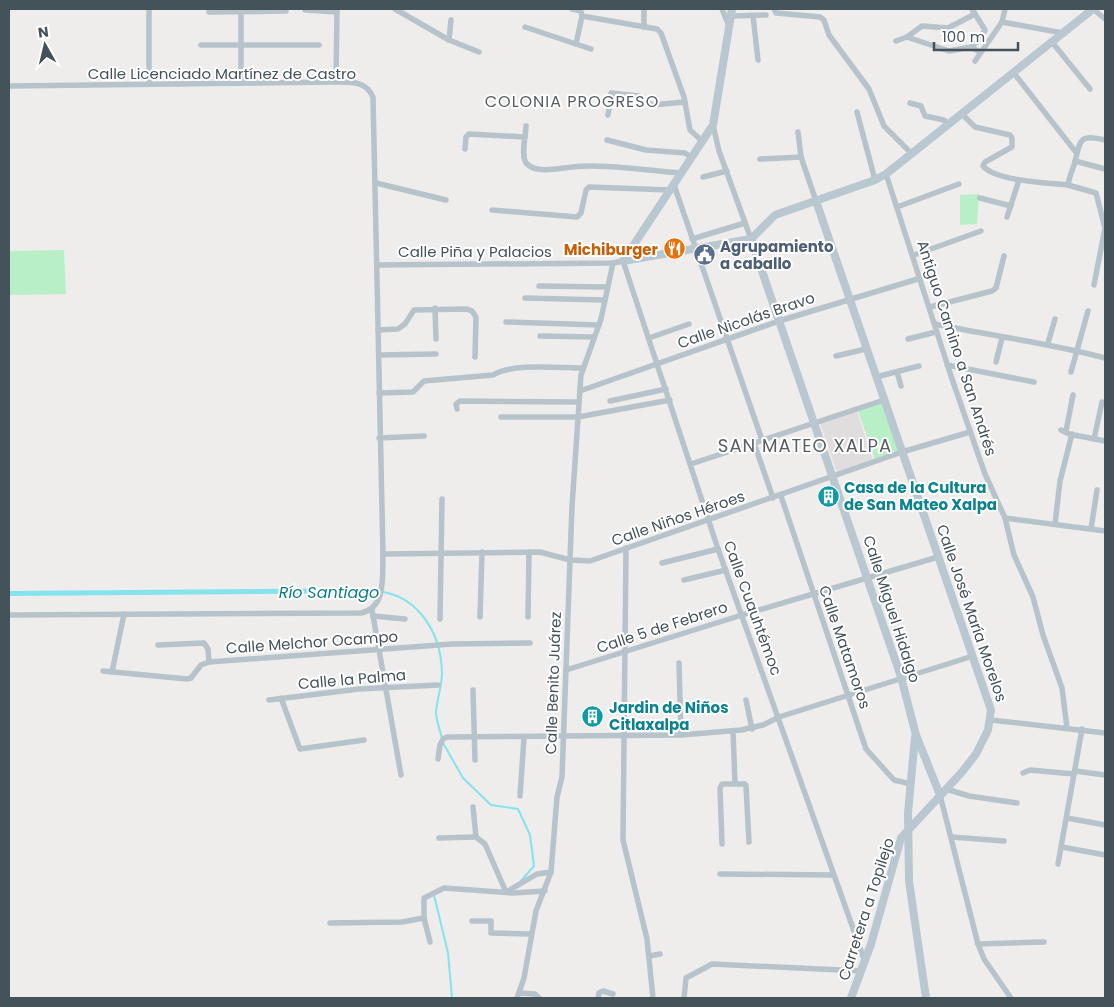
<svg xmlns="http://www.w3.org/2000/svg" width="1114" height="1007" font-family="Poppins,sans-serif">
<style>
.education{fill:#e0ddde}
.green{fill:#b8efc7}
.water{fill:#84e3ed}
.lines{fill:none;stroke-linecap:round;stroke-linejoin:round}
.stream{stroke:#84e3ed;stroke-width:2}
.street{stroke:#b7c3ca;stroke-width:5.5}
.secondary{stroke:#b9c7d1;stroke-width:8}
.labels{text-anchor:middle;dominant-baseline:central;stroke-width:4;stroke-linejoin:round;paint-order:stroke}
.street-label{font-size:15px;fill:#44525a;stroke:#fff}
.service-label{font-size:15px;font-weight:bold;fill:#4e5e75;stroke:#fff;text-anchor:start}
.food-label{font-size:15px;font-weight:bold;fill:#c56008;stroke:#fff;text-anchor:end}
.culture-label{font-size:15px;font-weight:bold;fill:#0d838f;stroke:#fff;text-anchor:start}
.neighbourhood-label{font-size:16px;letter-spacing:1px;fill:#595e61;stroke:#fff}
.water-label{font-size:16px;font-style:italic;fill:#0b7d8a;stroke:#fff}
.quarter-label{font-size:18px;letter-spacing:1px;fill:#595e61;stroke:#fff}
</style>
<rect width="100%" height="100%" fill="#efecec"/>
<path class="education" d="M857,411L873,461L837,473L820,423Z"/>
<g class="green">
<path d="M979,194L977,224L960,225V195Z"/>
<path d="M64,250L66,294L9,295V251Z"/>
<path d="M882,402L899,453L875,460L858,410Z"/>
</g>
<path class="water" d="M371,588V593L9,596V591Z"/>
<g class="lines">
<g class="stream">
<path d="M369,591C415,590 441,630 442,673C442,686 437,699 436,712C436,720 440,730 442,738"/>
<path d="M443,743L463,778L491,805L518,809L530,835L534,866L520,882"/>
<path d="M434,895L448,953L452,998"/>
</g>
<g class="street">
<path d="M149,9V84"/>
<path d="M241,9V83"/>
<path d="M395,9L449,40L479,52"/>
<path d="M572,9L581,11L582,16L657,29L661,33L684,97L690,130L701,140"/>
<path d="M644,9V27"/>
<path d="M722,9L729,26"/>
<path d="M774,9L776,13L820,17L824,20L829,35L869,89L884,126L912,154"/>
<path d="M1093,9L1105,19"/>
<path d="M305,10L337,12"/>
<path d="M209,12L286,11"/>
<path d="M732,16L766,15"/>
<path d="M753,16L758,60"/>
<path d="M1002,22L1063,33"/>
<path d="M525,27L591,49"/>
<path d="M907,37L922,26L948,28L975,14"/>
<path d="M449,40L451,20"/>
<path d="M896,41L907,37L949,51L971,47L980,52"/>
<path d="M1052,42L1090,89"/>
<path d="M576,44L582,16"/>
<path d="M201,45H319"/>
<path d="M971,47L979,40L985,30L972,9"/>
<path d="M975,61L1002,22L1005,9"/>
<path d="M1013,72L1075,151"/>
<path d="M336,82L337,9"/>
<path d="M9,86L336,82C352,82 366,81 373,97L383,554C382,575 387,608 361,613L9,615"/>
<path d="M910,103L921,106L925,116L944,120L948,124"/>
<path d="M857,112L875,180"/>
<path d="M962,114L975,127L1010,135L1012,138V147L985,162L983,166C995,181 1049,183 1068,185C1069,177 1073,169 1075,162C1080,139 1080,134 1105,140"/>
<path d="M608,115L611,93L639,96L652,105L685,102"/>
<path d="M713,125L719,151L751,239"/>
<path d="M526,126C526,135 520,157 527,164C537,174 560,168 572,167C602,163 649,171 681,173"/>
<path d="M798,132L801,157L816,201"/>
<path d="M607,140L646,150L685,153L691,157"/>
<path d="M465,149L466,137L469,134L525,137"/>
<path d="M760,159L801,157"/>
<path d="M1075,161L1105,169"/>
<path d="M886,174L951,376L985,474L1005,518L1014,555L1033,597L1043,635L1062,688L1067,728"/>
<path d="M703,177L727,171"/>
<path d="M376,183L446,200"/>
<path d="M674,185L762,440"/>
<path d="M1068,185L1096,193L1105,228L1094,285"/>
<path d="M980,198L1011,206"/>
<path d="M897,207L959,184"/>
<path d="M492,210L577,217L581,213L586,190L589,187L670,190"/>
<path d="M1007,217L1019,180"/>
<path d="M692,239L745,223"/>
<path d="M914,255L981,231"/>
<path d="M377,265L613,263L623,261L718,549L865,962"/>
<path d="M539,286L606,287"/>
<path d="M525,298L604,300"/>
<path d="M930,307L992,291L996,288L1004,256"/>
<path d="M435,308L436,339"/>
<path d="M506,322L599,325"/>
<path d="M935,324C992,336 1049,343 1105,358"/>
<path d="M378,330L398,329L405,324L414,310L467,309L472,311L476,317L475,357"/>
<path d="M540,336L594,337"/>
<path d="M649,338L689,324"/>
<path d="M908,339L936,332"/>
<path d="M1048,343L1055,319"/>
<path d="M379,355L436,354"/>
<path d="M836,356L866,349"/>
<path d="M996,362L1002,338"/>
<path d="M947,365L1034,382"/>
<path d="M897,372L901,386"/>
<path d="M1071,372L1088,311"/>
<path d="M876,377L919,366"/>
<path d="M580,391L779,321L921,278"/>
<path d="M379,393L413,392L424,381L493,375C511,363 560,368 583,368"/>
<path d="M610,401L666,389"/>
<path d="M457,409L456,404L460,401L579,402"/>
<path d="M501,417H578L670,400"/>
<path d="M1061,430L1069,434L1105,441"/>
<path d="M1066,431L1073,395"/>
<path d="M379,438L424,436"/>
<path d="M1094,439L1102,402"/>
<path d="M754,443L773,498"/>
<path d="M691,464L884,400"/>
<path d="M781,496L866,749L894,780L911,784"/>
<path d="M1005,518L1105,531"/>
<path d="M1055,524L1060,481L1072,434"/>
<path d="M1091,529L1097,490"/>
<path d="M626,548L623,840L647,939L653,998"/>
<path d="M383,554L540,552L570,560L590,561L902,452L970,432"/>
<path d="M662,563L718,549"/>
<path d="M684,580L726,570"/>
<path d="M372,610L401,775"/>
<path d="M373,616L405,619"/>
<path d="M480,617L482,552"/>
<path d="M528,617L529,552"/>
<path d="M440,619L442,499"/>
<path d="M158,645L204,643L208,649L209,662"/>
<path d="M679,663L681,735"/>
<path d="M566,670L742,615L938,557"/>
<path d="M103,671L187,679L191,678L201,665L209,662L452,644L530,643"/>
<path d="M112,672L124,614"/>
<path d="M473,690L475,760"/>
<path d="M281,698L300,749L364,740"/>
<path d="M269,700L359,689L438,685"/>
<path d="M746,700L752,729"/>
<path d="M991,720L1105,733"/>
<path d="M733,731L735,783"/>
<path d="M438,759L440,745L443,739L447,737L681,735L741,730L763,725L779,717L973,656"/>
<path d="M1075,771L1105,775"/>
<path d="M1023,773L1030,770L1074,774"/>
<path d="M946,789L969,796L1017,803"/>
<path d="M940,795L978,944L984,959L1011,998"/>
<path d="M520,796L524,738"/>
<path d="M473,807L476,837L485,844L506,892"/>
<path d="M1067,818L1105,825"/>
<path d="M952,837L1004,841"/>
<path d="M439,838L476,837"/>
<path d="M722,844L720,788L722,784H745L746,786L749,842"/>
<path d="M1062,847L1105,855"/>
<path d="M1058,864L1082,729"/>
<path d="M720,874L833,875"/>
<path d="M508,891L537,874L551,872"/>
<path d="M472,921H491V933L530,934"/>
<path d="M330,923L402,922L424,918"/>
<path d="M430,942L424,918V898L444,888L513,893L545,891"/>
<path d="M978,944L1044,942"/>
<path d="M649,956L660,954"/>
<path d="M519,993L535,994L539,998"/>
<path d="M517,998L524,978L536,911L551,872L557,797L562,777L572,506L581,375L601,319L613,263"/>
<path d="M598,998L599,993L603,991L613,994"/>
<path d="M684,998L686,978L712,964L862,971"/>
</g>
<g class="secondary">
<path d="M816,201L991,710L988,730L976,754L962,772L901,838L871,944L851,998"/>
<path d="M751,239L901,677L916,735L940,795"/>
<path d="M751,239L775,215L875,180L886,174L1093,9"/>
<path d="M623,261L713,125L732,9"/>
<path d="M623,261L751,239"/>
<path d="M915,737L908,813L909,881L926,998"/>
</g>
</g>
<defs>
<symbol id="restaurant-disc" viewBox="-11 -11 22 22"><circle r="9.5" fill="#e8710a" stroke="#fff"/><path d="M-5-6h1v4h1v-4h1v4h1v-4h1v5L-1.5 .5V6h-2V.5L-5-1ZM5-6V6H3V1.5H1.5Q1.5-4 5-6Z" fill="#fff"/></symbol>
<symbol id="civic-disc" viewBox="-11 -11 22 22"><circle r="9.5" fill="#5c6f8a" stroke="#fff"/><path d="M-.6-6.5H3V-4.5H.6V-3L4-1V1h2V6H-6V1h2V-1L-.6-3ZM-1.2 2.5V6h2.4V2.5Z" fill="#fff"/></symbol>
<symbol id="building-disc" viewBox="-11 -11 22 22"><circle r="9.5" fill="#0f9aa8" stroke="#fff"/><path d="M-4-6H4V6H1V3H-1V6H-4ZM-2.5-4.3h1.7v1.8h-1.7ZM.8-4.3h1.7v1.8H.8ZM-2.5-1h1.7V.8h-1.7ZM.8-1h1.7V.8H.8Z" fill="#fff"/></symbol>
</defs>
<g fill-rule="evenodd">
<use href="#restaurant-disc" x="662" y="236" width="25" height="25"/>
<use href="#civic-disc" x="692" y="242" width="25" height="25"/>
<use href="#building-disc" x="816" y="484" width="25" height="25"/>
<use href="#building-disc" x="580" y="704" width="25" height="25"/>
</g>
<g class="labels">
<g class="street-label">
<text x="222" y="73">Calle Licenciado Martínez de Castro</text>
<text x="475" y="251">Calle Piña y Palacios</text>
<text transform="translate(746 320) rotate(-19)">Calle Nicolás Bravo</text>
<text transform="translate(957 348) rotate(72)">Antiguo Camino a San Andrés</text>
<text transform="translate(678 518) rotate(-19)">Calle Niños Héroes</text>
<text transform="translate(753 608) rotate(70)">Calle Cuauhtémoc</text>
<text transform="translate(892 609) rotate(72)">Calle Miguel Hidalgo</text>
<text transform="translate(972 613) rotate(71)">Calle José María Morelos</text>
<text transform="translate(662 627) rotate(-18)">Calle 5 de Febrero</text>
<text transform="translate(312 642) rotate(-4)">Calle Melchor Ocampo</text>
<text transform="translate(845 647) rotate(71)">Calle Matamoros</text>
<text transform="translate(352 679) rotate(-5)">Calle la Palma</text>
<text transform="translate(553 683) rotate(-88)">Calle Benito Juárez</text>
<text transform="translate(866 909) rotate(-72)">Carretera a Topilejo</text>
</g>
<g class="service-label">
<text x="720" y="246">Agrupamiento<tspan x="720" dy="17">a caballo</tspan></text>
</g>
<g class="food-label">
<text x="658" y="249">Michiburger</text>
</g>
<g class="culture-label">
<text x="844" y="487">Casa de la Cultura<tspan x="844" dy="17">de San Mateo Xalpa</tspan></text>
<text x="609" y="707">Jardin de Niños<tspan x="609" dy="17">Citlaxalpa</tspan></text>
</g>
<g class="neighbourhood-label">
<text x="572" y="101">COLONIA PROGRESO</text>
</g>
<g class="water-label">
<text x="329" y="592">Río Santiago</text>
</g>
<g class="quarter-label">
<text x="805" y="445">SAN MATEO XALPA</text>
</g>
</g>
<rect width="1114" height="1007" fill="none" stroke="#44525a" stroke-width="20"/>
<g transform="translate(45 45) rotate(352)" stroke="#ffffff" stroke-width="4" paint-order="stroke">
<path d="M0-4L9 19L0 12L-9 19Z" fill="#44525a"/>
<text y="-8" font-size="14" font-weight="bold" text-anchor="middle" fill="#44525a">N</text>
</g>
<path d="M934 42v8h84v-8" fill="none" stroke="#44525a" stroke-width="2.5"/>
<text x="942" y="42" font-size="15" fill="#44525a" stroke="#ffffff" stroke-width="4" paint-order="stroke">100 m</text>
</svg>
